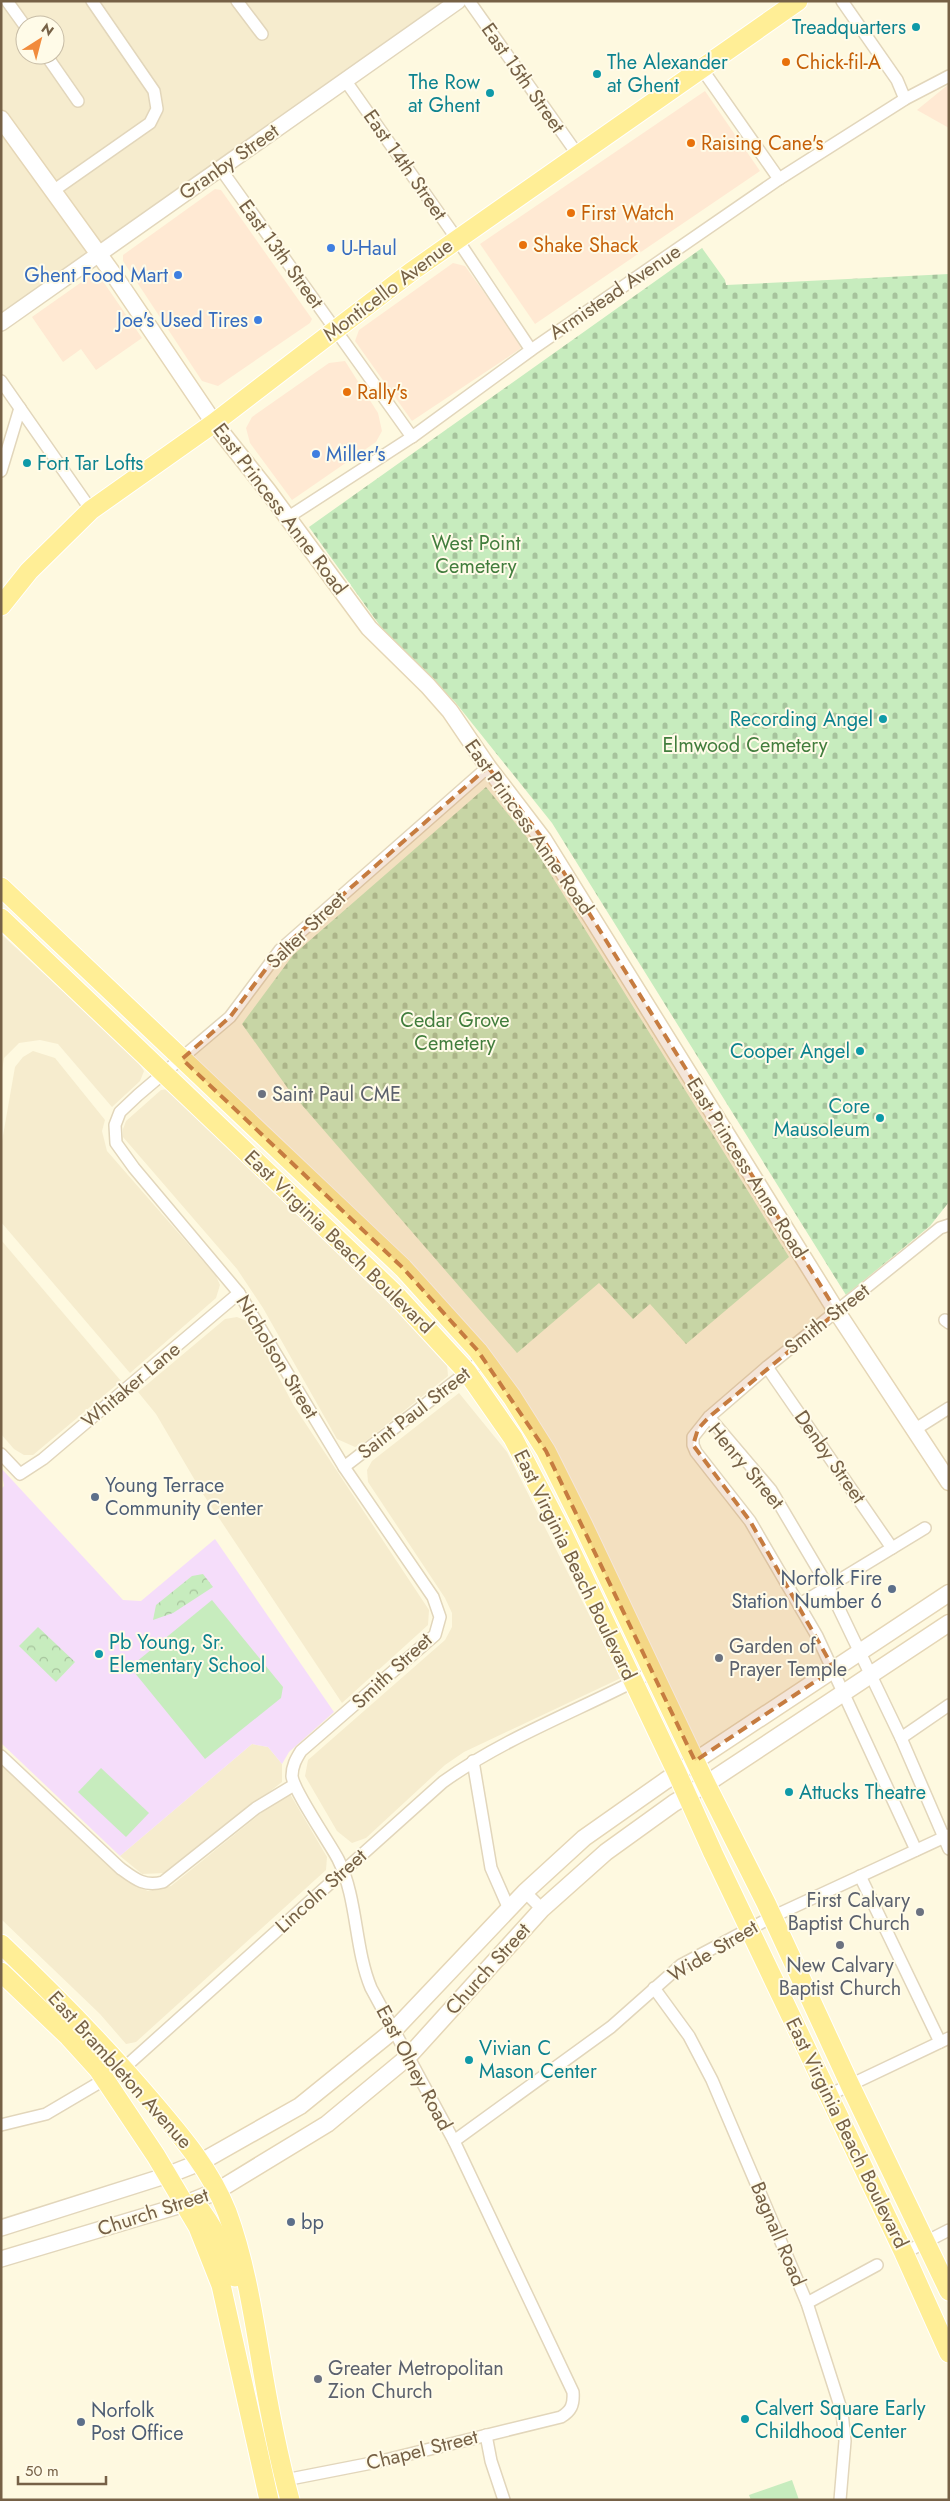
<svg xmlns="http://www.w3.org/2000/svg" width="950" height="2501" font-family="Jost,sans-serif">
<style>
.residential{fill:#f6ecce;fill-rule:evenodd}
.commercial{fill:#ffe9d3}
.education{fill:#f5ddfa}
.cemetery{fill:url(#cemetery-stones)}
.park{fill:url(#park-crowns)}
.pitch{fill:#c7ecbe}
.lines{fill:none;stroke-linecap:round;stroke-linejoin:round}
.minor-casing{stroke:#e2d6bb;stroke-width:14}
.tertiary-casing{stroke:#e2d6bb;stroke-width:18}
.secondary-casing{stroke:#e5d6b6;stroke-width:19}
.primary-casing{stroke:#fff;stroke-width:21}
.minor{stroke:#fff;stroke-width:11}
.tertiary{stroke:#fff;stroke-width:15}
.secondary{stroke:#fff;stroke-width:16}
.primary{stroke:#ffee96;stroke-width:19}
.marked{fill:#c67c40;fill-opacity:0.2;stroke:#c67c40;stroke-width:4;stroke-dasharray:10 6;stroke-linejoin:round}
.culture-dot{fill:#0f9aa8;stroke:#fffbe8;stroke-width:2}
.food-dot{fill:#e8710a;stroke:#fffbe8;stroke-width:2}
.shop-dot{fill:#3f7fe0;stroke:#fffbe8;stroke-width:2}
.worship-dot{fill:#6b7280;stroke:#fffbe8;stroke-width:2}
.service-dot{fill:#5c6f8a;stroke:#fffbe8;stroke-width:2}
.labels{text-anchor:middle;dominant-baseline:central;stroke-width:4;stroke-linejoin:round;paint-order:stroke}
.culture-label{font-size:20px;fill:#0d838f;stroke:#fffbe8;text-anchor:start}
.food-label{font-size:20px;fill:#c56008;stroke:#fffbe8;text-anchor:start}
.street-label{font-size:20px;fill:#766146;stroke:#fffbe8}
.shop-label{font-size:20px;fill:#366cbe;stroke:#fffbe8;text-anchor:start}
.park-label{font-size:20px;fill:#427d3d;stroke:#fffbe8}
.worship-label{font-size:20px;fill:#5b616d;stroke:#fffbe8;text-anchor:start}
.service-label{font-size:20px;fill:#4e5e75;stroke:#fffbe8;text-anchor:start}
</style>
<defs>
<pattern id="cemetery-stones" width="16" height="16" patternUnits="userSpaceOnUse" patternTransform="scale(1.25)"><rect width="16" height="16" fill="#c7ecbe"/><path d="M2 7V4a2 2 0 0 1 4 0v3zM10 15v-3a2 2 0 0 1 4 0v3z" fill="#a6c39c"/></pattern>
<pattern id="park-crowns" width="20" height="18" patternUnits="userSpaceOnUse" patternTransform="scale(1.25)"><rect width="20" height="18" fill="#c7ecbe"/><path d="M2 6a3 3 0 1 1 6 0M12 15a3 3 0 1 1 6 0" fill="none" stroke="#a6c39c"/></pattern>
</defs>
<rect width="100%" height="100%" fill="#fef9e0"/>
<g class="residential">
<path d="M1,1H451L1,317ZM25,25H55V55H25Z"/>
<path d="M1,934L136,1059L144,1071L140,1081L112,1107L58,1044L40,1040L19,1043L4,1058L1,1078Z"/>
<path d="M33,1051L55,1058L105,1120L102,1131L107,1151L216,1276L220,1285L216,1298L130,1373L1,1222V1147L15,1067L23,1057Z"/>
<path d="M169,1089L443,1356L447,1364L448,1376L362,1444L355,1447L337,1439L263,1308L237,1269L123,1137V1129L126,1121L161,1090Z"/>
<path d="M1,1240L121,1381L33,1455H24L14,1449L1,1434Z"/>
<path d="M237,1317L249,1322L294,1406L429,1610L428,1625L342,1703L203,1494L156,1414L138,1392L225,1319Z"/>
<path d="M459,1393L507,1452L621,1678L464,1752L445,1765L366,1838L352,1843L337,1831L305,1776L308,1760L445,1640L452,1627V1613L445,1598L368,1482L367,1470L372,1461Z"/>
<path d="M252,1744L268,1747L282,1764V1782L166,1873L142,1874L120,1856Z"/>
<path d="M1,1760L138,1887L148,1891L171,1886L276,1801L290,1794L327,1857L326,1870L136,2042L126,2044L100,2014L1,1919Z"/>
</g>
<g class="commercial">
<path d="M949,84V128L917,110Z"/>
<path d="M705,91L760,171L535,324L480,244Z"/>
<path d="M215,189L221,190L312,319L310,323L218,386L202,381L123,261V255Z"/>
<path d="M453,263L465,266L522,345L520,349L412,421L355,341L359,330Z"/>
<path d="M93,274L100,277L142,338L96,370L81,349L63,362L32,317Z"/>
<path d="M345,361L378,413L382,431L376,442L292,500L250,443L246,428L252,417L329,363Z"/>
</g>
<path class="education" d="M1,1468L123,1600L141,1601L215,1539L334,1712L289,1752L282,1764L268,1747L252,1744L120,1856L1,1743V1489L4,1486Z"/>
<g class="cemetery">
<path d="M702,248L725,280L726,285L949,274V1202L930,1226L846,1295L552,823L455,702L383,630L309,527Z"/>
<path d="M486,787L530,841L789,1257L686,1344L650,1304L633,1319L599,1283L517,1353L289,1090L242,1024L293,955Z"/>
</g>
<g class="park">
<path d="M203,1574L213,1587L173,1613L153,1620L156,1605L192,1576Z"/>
<path d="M38,1627L75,1662L56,1682L19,1646Z"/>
</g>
<g class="pitch">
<path d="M212,1600L283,1687L281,1698L205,1759L130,1667Z"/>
<path d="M101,1768L149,1813L126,1837L78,1792Z"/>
<path d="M792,2480L799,2500H751L749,2495Z"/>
</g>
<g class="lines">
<defs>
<g id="minor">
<path d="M7,1L25,26"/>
<path d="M237,1L262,34"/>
<path d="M469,1L578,155"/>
<path d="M842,1L897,80L905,99"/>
<path d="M46,55L78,101"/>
<path d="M702,69L779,179"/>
<path d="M345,80L457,239L531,350"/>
<path d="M220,168L412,437"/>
<path d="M53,191L150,123L157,109L154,91L92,1"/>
<path d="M1,381L91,510"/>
<path d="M1,471L20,408"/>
<path d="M287,518L412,437L531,350L779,179L905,99L949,76"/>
<path d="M945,1320L949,1323"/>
<path d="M767,1367L892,1548"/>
<path d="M709,1417L771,1490L829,1588L901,1738L949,1849"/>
<path d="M914,1430L949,1408"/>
<path d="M1,1454L20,1474L43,1459L239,1293"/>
<path d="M344,1467L484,1359"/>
<path d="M800,1604L925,1528"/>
<path d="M901,1738L949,1705"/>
<path d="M1,1756L120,1868C135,1879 144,1887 163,1882L256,1808L294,1785"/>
<path d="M473,1761L491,1868L509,1909"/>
<path d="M916,1850L817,1636L750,1521L696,1452L693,1445V1437L709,1417L767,1367L940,1228L949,1225"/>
<path d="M860,1876L940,2042"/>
<path d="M525,1892L542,1909"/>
<path d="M654,1988L689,2036L712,2080L807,2303L842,2412L845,2441L840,2500"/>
<path d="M829,2095L949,2038"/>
<path d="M1,2125L46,2114L124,2068L443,1782C507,1736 583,1709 652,1672"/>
<path d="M454,2141L611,2027L681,1965L772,1917L949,1835"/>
<path d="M904,2253L949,2230"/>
<path d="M807,2303L877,2265"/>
<path d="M486,2435L491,2461L504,2500"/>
<path d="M280,2481L377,2462L561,2417C571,2411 574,2405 573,2392L454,2141L371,1988C354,1947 358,1899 338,1859C329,1842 293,1790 292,1776C292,1766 296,1759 301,1751L435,1635L440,1617L433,1597L344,1467L239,1293L134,1168L116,1143L115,1125L120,1112L138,1095L230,1017L280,950L488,767"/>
</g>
<g id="tertiary">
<path d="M1,323L458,1"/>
<path d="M1,2228L168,2175"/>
<path d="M1,2259L185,2204"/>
</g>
<g id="secondary">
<path d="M1,119L116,278L214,423L268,491L369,628L428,686L450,711L488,767L543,839L837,1312L949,1482"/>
<path d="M168,2175L201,2162L300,2106L395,2029L525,1892L584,1838L665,1781L949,1593"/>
<path d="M185,2204L217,2191L327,2124L409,2056L542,1909L606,1852L674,1803L706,1784L949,1623"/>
</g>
<g id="primary">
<path d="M1,606L29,571L91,510L214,423L411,272L798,1"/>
<path d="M1,887L403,1268L478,1351L512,1397L546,1451L583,1525L706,1784L766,1903L850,2085L949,2291"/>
<path d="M1,918L394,1293L467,1372L513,1438L564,1536L677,1773L713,1853L904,2253L949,2353"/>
<path d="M1,1944C57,1997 106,2047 155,2105C183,2138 211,2171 227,2212C244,2258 252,2307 260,2355C268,2404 277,2452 290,2500"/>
<path d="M1,1972L69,2037L98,2069L156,2156L198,2227L221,2285L269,2500"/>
<path d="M195,2203C215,2228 223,2248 235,2277"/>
</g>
</defs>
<use href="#minor" class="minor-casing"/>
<use href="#tertiary" class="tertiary-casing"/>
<use href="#secondary" class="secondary-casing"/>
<use href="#primary" class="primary-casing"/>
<use href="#minor" class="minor"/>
<use href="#tertiary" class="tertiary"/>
<use href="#secondary" class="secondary"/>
<use href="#primary" class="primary"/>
</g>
<path class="marked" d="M488,767L543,839L837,1312L709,1417L698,1429L693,1445L750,1521L834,1669L695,1761L546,1451L478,1351L403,1268L182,1059L230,1017L280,950Z"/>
<g class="culture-dot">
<circle cx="916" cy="27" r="5"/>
<circle cx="597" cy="74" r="5"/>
<circle cx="490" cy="93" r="5"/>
<circle cx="27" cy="463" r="5"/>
<circle cx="883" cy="719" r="5"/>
<circle cx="860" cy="1051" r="5"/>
<circle cx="880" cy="1118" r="5"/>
<circle cx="99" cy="1654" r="5"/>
<circle cx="789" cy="1792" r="5"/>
<circle cx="469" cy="2060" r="5"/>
<circle cx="745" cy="2419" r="5"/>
</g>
<g class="food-dot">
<circle cx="786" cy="62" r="5"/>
<circle cx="691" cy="143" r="5"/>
<circle cx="571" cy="213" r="5"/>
<circle cx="523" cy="245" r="5"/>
<circle cx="347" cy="392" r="5"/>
</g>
<g class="shop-dot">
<circle cx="331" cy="248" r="5"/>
<circle cx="178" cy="275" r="5"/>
<circle cx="258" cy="320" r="5"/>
<circle cx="316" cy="454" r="5"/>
</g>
<g class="worship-dot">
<circle cx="262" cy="1094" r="5"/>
<circle cx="719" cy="1658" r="5"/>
<circle cx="920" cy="1912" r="5"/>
<circle cx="840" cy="1945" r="5"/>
<circle cx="318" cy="2379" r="5"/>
</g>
<g class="service-dot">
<circle cx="95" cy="1497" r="5"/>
<circle cx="892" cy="1589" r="5"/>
<circle cx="291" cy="2222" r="5"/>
<circle cx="81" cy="2422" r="5"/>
</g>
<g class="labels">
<g class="culture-label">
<text x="906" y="27" text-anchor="end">Treadquarters</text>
<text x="607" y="62">The Alexander<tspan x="607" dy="23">at Ghent</tspan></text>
<text x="480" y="82" text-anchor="end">The Row<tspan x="480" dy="23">at Ghent</tspan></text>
<text x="37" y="463">Fort Tar Lofts</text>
<text x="873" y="719" text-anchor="end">Recording Angel</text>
<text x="850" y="1051" text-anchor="end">Cooper Angel</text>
<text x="870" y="1106" text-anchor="end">Core<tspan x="870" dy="23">Mausoleum</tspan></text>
<text x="109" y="1642">Pb Young, Sr.<tspan x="109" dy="23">Elementary School</tspan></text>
<text x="799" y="1792">Attucks Theatre</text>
<text x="479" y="2048">Vivian C<tspan x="479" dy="23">Mason Center</tspan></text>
<text x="755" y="2408">Calvert Square Early<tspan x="755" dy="23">Childhood Center</tspan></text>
</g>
<g class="food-label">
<text x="796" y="62">Chick-fil-A</text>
<text x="701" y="143">Raising Cane's</text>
<text x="581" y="213">First Watch</text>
<text x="533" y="245">Shake Shack</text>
<text x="357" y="392">Rally's</text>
</g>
<g class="street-label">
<text transform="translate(523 78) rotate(55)">East 15th Street</text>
<text transform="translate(229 162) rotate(-35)">Granby Street</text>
<text transform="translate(405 165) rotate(55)">East 14th Street</text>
<text transform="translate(281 254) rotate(54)">East 13th Street</text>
<text transform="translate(388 290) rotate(-37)">Monticello Avenue</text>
<text transform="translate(615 292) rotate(-34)">Armistead Avenue</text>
<text transform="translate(280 509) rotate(53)">East Princess Anne Road</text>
<text transform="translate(529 827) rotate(55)">East Princess Anne Road</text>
<text transform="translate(306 930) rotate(-44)">Salter Street</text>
<text transform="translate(747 1168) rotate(58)">East Princess Anne Road</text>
<text transform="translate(339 1242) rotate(44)">East Virginia Beach Boulevard</text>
<text transform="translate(827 1319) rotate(-38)">Smith Street</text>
<text transform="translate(277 1357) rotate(59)">Nicholson Street</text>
<text transform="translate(131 1385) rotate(-40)">Whitaker Lane</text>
<text transform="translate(414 1413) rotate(-38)">Saint Paul Street</text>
<text transform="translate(830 1457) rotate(55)">Denby Street</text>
<text transform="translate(746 1466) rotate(50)">Henry Street</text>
<text transform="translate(575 1565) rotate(64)">East Virginia Beach Boulevard</text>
<text transform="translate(392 1671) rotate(-43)">Smith Street</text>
<text transform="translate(321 1891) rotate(-42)">Lincoln Street</text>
<text transform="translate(713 1951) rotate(-31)">Wide Street</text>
<text transform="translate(488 1969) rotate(-48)">Church Street</text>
<text transform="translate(414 2068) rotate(62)">East Olney Road</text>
<text transform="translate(120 2070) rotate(48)">East Brambleton Avenue</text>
<text transform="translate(847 2133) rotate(64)">East Virginia Beach Boulevard</text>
<text transform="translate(153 2212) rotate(-18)">Church Street</text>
<text transform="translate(778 2234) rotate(67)">Bagnall Road</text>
<text transform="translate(422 2450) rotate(-14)">Chapel Street</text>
</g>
<g class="shop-label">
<text x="341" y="248">U-Haul</text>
<text x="168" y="275" text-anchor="end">Ghent Food Mart</text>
<text x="248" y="320" text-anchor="end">Joe's Used Tires</text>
<text x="326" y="454">Miller's</text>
</g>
<g class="park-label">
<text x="476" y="543">West Point<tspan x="476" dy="23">Cemetery</tspan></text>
<text x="745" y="745">Elmwood Cemetery</text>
<text x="455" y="1020">Cedar Grove<tspan x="455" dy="23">Cemetery</tspan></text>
</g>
<g class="worship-label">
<text x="272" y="1094">Saint Paul CME</text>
<text x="729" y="1646">Garden of<tspan x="729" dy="23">Prayer Temple</tspan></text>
<text x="910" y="1900" text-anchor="end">First Calvary<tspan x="910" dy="23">Baptist Church</tspan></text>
<text x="840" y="1965" text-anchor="middle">New Calvary<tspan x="840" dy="23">Baptist Church</tspan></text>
<text x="328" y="2368">Greater Metropolitan<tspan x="328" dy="23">Zion Church</tspan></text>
</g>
<g class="service-label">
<text x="105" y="1485">Young Terrace<tspan x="105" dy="23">Community Center</tspan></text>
<text x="882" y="1578" text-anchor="end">Norfolk Fire<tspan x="882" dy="23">Station Number 6</tspan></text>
<text x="301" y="2222">bp</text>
<text x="91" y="2410">Norfolk<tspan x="91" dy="23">Post Office</tspan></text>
</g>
</g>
<rect width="950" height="2501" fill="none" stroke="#766146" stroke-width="5"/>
<g transform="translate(40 40) rotate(36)"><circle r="24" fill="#fffbe8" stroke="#c8bda7"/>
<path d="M0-4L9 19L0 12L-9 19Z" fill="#f18b3c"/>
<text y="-8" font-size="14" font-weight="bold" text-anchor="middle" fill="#766146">N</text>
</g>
<path d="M18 2476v8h88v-8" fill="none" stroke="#766146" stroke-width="2.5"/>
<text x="25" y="2476" font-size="15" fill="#766146" stroke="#fffbe8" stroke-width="4" paint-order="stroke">50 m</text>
</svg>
